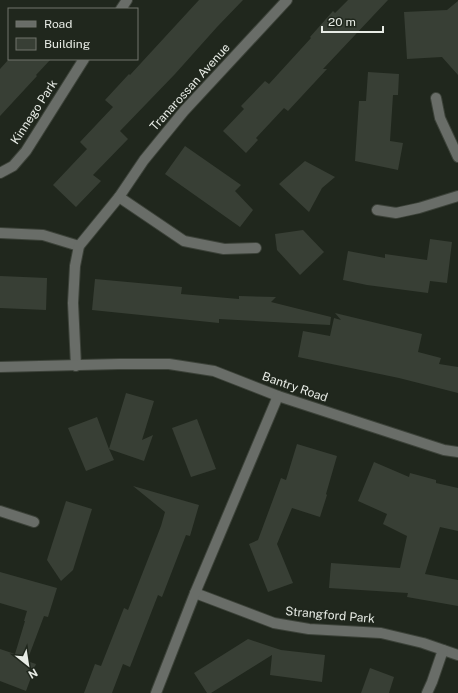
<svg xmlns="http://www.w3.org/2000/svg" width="458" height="693" font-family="'Public Sans',sans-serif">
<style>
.building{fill:#383f35}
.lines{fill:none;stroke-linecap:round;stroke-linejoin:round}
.minor-casing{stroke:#3c4239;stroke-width:12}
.minor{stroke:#696d68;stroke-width:10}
.labels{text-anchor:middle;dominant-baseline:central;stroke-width:3.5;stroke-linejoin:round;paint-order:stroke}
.street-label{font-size:12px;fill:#e7ebe5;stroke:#20271d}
</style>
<rect width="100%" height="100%" fill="#20271d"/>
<g class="building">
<path d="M199,0H243L217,27L175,74L120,131L128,139L93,175L101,181L76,207L53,185L87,149L80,142L113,107L105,100L129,74L130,75Z"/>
<path d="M348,0H388L323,69H327L288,111L284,108L256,138L258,140L246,153L223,131L244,109L241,106L265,81L269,84L311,38L310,37L333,11L335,13Z"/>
<path d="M458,1V75L442,57L407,59L404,12L447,10Z"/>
<path d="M9,59H51L36,75L37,76L0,116V69Z"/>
<path d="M368,72L399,74L398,95H393L390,141L403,143L398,170L355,161L359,101H366Z"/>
<path d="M185,146L241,185L235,191L253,210L240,227L165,174Z"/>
<path d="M305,161L335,177L322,188L309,212L279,184Z"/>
<path d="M303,230L324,252L300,275L277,250L275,234Z"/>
<path d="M430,239L452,242L447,283L430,281L428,293L367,285L343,280L348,251L385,258V254L427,260Z"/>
<path d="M0,276L47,278L46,310L0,308Z"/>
<path d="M95,279L182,287L181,294L239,299V296L276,297L271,302L331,317L330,325L219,319V323L92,310Z"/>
<path d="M335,313L422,334L418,352L441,358L439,364L458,367V393L399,378L298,357L303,331L330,336L334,318L341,320Z"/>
<path d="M126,393L154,401L142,440L153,435L144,461L109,449L114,460L86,471L68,428L97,417L109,449Z"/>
<path d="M197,419L216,469L191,477L172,428Z"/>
<path d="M297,444L337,456L326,494L327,495L320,517L292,508L277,544L293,583L268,592L249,544L258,540L281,478L286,480Z"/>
<path d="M374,462L409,477L410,473L436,480V483L458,488V531L440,527L425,574L458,580V606L407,597L408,593L329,588L331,563L400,568L407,536L383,524L387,514L358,501Z"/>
<path d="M133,486L199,505L190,536L186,535L162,597L158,595L130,667L123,664L112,693H84L95,664L101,666L124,608L128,610L161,526L165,512Z"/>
<path d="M66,501L92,509L73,570L61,581L47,560Z"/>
<path d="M0,572L57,588L48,617L44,616L27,661L36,664L26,691L0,681V649L15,654L25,621H24L27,611L0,603Z"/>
<path d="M248,639L281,650L325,655L322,682L270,675L272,655L211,693H207L194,673Z"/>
<path d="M370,668L394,677L389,693H361Z"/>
</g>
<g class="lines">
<defs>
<g id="minor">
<path d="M121,9L127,0"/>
<path d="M436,98L440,118L458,157"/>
<path d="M0,173L13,166L26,151L84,59"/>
<path d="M119,197L184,241L224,249L256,248"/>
<path d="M377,210L396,213L419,208L458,196"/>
<path d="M0,233L43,235L79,246"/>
<path d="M76,366L73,303L75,266L79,246L119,197L144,160L184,111L287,0"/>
<path d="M0,367L119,364H169L214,371L278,396L444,450L458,452"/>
<path d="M0,511L34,522"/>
<path d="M195,593L274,623L309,629L381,633L423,643L458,655"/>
<path d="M156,693L195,593L278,396"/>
<path d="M427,693L432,682L443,650"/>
</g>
</defs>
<use href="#minor" class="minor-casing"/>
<use href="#minor" class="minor"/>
</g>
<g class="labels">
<g class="street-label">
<text transform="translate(190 87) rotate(-48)">Tranarossan Avenue</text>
<text transform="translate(34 112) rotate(-57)">Kinnego Park</text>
<text transform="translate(295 387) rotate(19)">Bantry Road</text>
<text transform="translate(330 615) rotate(5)">Strangford Park</text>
</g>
</g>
<rect x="8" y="8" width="130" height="52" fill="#20271d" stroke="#70756d"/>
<rect x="16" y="21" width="20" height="6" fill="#696d68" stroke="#70756d"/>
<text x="44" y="28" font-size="12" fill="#e7ebe5">Road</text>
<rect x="16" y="38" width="20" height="12" fill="#383f35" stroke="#70756d"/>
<text x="44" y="48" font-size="12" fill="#e7ebe5">Building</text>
<g transform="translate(28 665) rotate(150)" stroke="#20271d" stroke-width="3" paint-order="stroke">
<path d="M0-3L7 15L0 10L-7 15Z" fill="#e7ebe5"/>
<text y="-6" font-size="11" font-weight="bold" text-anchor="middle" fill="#e7ebe5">N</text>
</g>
<path d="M322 26v6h61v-6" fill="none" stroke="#e7ebe5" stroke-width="2"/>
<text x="328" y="26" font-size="12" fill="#e7ebe5" stroke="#20271d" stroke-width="3" paint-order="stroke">20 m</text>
</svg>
